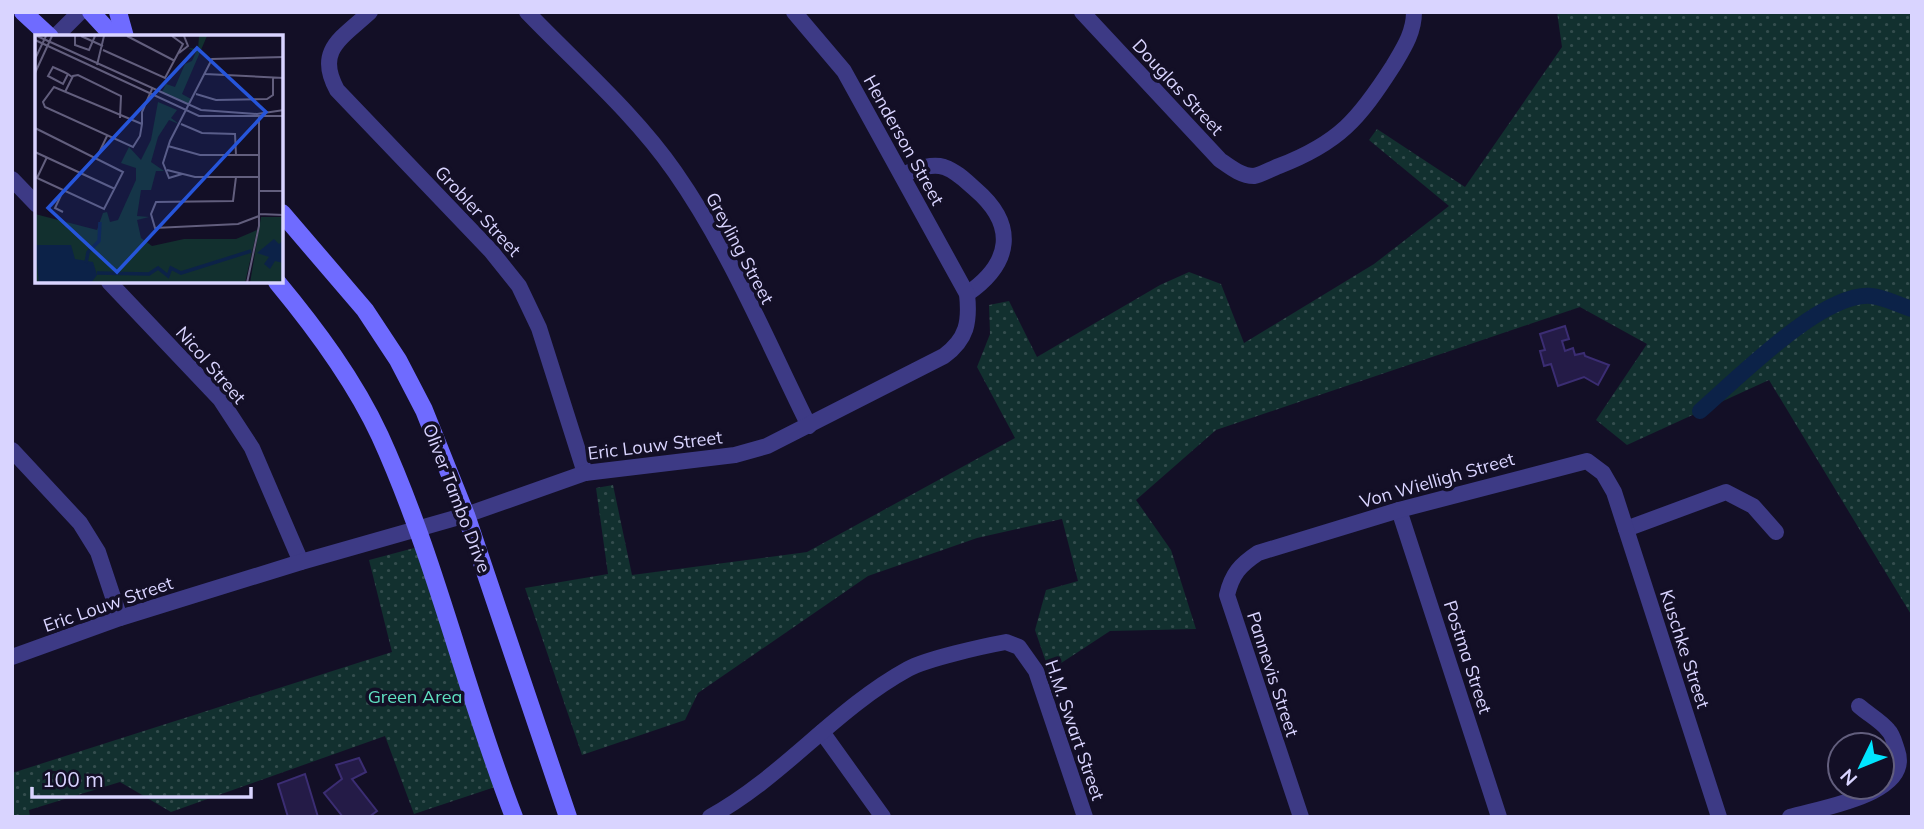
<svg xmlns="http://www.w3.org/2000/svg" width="1924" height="829" font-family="Mulish,sans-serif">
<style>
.green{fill:url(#green-dots)}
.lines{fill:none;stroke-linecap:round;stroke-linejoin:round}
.canal{stroke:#0c2248;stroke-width:16}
.building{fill:#241b47;stroke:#3b2d73;stroke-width:2}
.street{stroke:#3d3a85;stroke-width:16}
.secondary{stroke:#6f6bff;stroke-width:18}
.labels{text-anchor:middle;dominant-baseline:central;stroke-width:7;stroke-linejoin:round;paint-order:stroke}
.street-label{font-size:18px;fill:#d9d4ff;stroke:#130f26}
.park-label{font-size:18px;fill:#5fe0c0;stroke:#130f26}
.inset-river{fill:none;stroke:#0c2248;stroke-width:3.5}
.inset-road{fill:none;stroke:#625e7d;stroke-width:2}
.view{fill:#2655da;fill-opacity:0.15;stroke:#2655da;stroke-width:3.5}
.inset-edge{fill:none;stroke:#d9d4ff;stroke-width:3.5}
</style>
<defs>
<pattern id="green-dots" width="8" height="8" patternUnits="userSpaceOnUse" patternTransform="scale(1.75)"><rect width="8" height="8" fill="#12302f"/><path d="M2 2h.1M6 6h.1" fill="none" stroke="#344d4e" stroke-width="1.8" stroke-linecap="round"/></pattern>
</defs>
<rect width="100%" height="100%" fill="#130f26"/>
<g class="green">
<path d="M1557,12H1912V616L1769,380L1627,445L1596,420L1647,344L1580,307L1216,430L1136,500L1171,550L1196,629L1110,631L1049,671L1035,630L1046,590L1078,581L1062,519L977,538L868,576L698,693L685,720L582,755L525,588L608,574L596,488L613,485L632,575L807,552L1015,438L977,367L990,334L989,305L1009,301L1037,357L1160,285L1189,272L1221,284L1244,343L1374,264L1449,206L1369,140L1377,129L1465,187L1562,47Z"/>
<path d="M418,547L495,787L414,814L385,736L171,812L120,782L29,810L30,817H12V773L392,652L369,560Z"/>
</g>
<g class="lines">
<path class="canal" d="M1700,411C1737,379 1822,292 1871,296C1884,297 1899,305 1912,309"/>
</g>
<g class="building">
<path d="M1565,326L1569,339L1562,341L1565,351L1573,348L1575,355L1584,353L1585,356L1609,365L1598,385L1584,377L1558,386L1551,364L1544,366L1540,351L1545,350L1540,334Z"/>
<path d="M359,758L366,772L352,779L377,811L369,817H343L324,793L342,779L336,765Z"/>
<path d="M305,774L318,817H288L278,784Z"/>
</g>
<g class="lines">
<g class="street">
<path d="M370,12C342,38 315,50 337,90L491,251L519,286L539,328L585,473"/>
<path d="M527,12C577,64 634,113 675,172C730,251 767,341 809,426"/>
<path d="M1082,12L1220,160C1230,167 1241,176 1254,176C1261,175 1271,169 1279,166C1339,143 1359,119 1393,66C1403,49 1414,33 1414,12"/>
<path d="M55,37L80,12"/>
<path d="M902,175C915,170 930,163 944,167C956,171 966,181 975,189C1017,225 1012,263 967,294"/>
<path d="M12,179L37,205"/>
<path d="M109,282L220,399L252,448L301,562"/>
<path d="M12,450L80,523L98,552L120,618"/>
<path d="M1399,510L1499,817"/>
<path d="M1626,529L1726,492L1753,506L1776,532"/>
<path d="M12,657L120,618L301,562L466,515L585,473L735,455L767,446L944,356C967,339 970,322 967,294L844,71L794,12"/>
<path d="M822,732L883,817"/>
<path d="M710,817C783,777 835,709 908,669C926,659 984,646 1006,642L1019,647L1036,671L1085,817"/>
<path d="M1301,817L1227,595C1232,574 1240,565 1258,553L1399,510L1587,461L1603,473L1614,492L1719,817"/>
<path d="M1790,817C1819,808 1913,795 1897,750C1895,744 1893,735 1888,730C1881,721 1868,714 1859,706"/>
</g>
<g class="secondary">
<path d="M23,12L50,37"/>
<path d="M91,12L114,37"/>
<path d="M118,12L125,37"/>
<path d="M282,213L365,310L398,360L424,410L466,515L568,817"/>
<path d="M277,282C316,329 354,380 380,436C436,559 465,691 514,817"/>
</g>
</g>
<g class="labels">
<g class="street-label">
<text transform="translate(1178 87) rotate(47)">Douglas Street</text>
<text transform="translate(904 140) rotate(61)">Henderson Street</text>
<text transform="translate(478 211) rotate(47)">Grobler Street</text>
<text transform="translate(740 248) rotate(62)">Greyling Street</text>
<text transform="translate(211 365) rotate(49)">Nicol Street</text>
<text transform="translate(655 445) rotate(-7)">Eric Louw Street</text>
<text transform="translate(1437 480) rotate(-16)">Von Wielligh Street</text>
<text transform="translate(457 498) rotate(69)">Oliver Tambo Drive</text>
<text transform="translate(108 604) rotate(-19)">Eric Louw Street</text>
<text transform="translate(1685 649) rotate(72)">Kuschke Street</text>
<text transform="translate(1468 657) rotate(72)">Postma Street</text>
<text transform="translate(1273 674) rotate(72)">Pannevis Street</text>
<text transform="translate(1075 730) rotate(71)">H.M. Swart Street</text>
</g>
<g class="park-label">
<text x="415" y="696">Green Area</text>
</g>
</g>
<g transform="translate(35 35)">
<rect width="248" height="248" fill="#130f26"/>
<path d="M164,1H172L147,59L156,64L153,70L127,57L131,49L140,52L150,29L157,26L161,17L153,13L163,14ZM123,67L142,75L136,83L144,89L134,85L123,102L116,127L129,136H121L116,155H106L102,181L114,182L102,185L106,203L117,211L149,204H201L222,195L210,248H0V179L62,195L68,178L72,177L75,187L83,185L101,145V133L86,128L94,112L106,125L116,105ZM226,182H248V248H215Z" fill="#12302f"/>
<path d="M239,204L244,209L248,205V228L240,226L235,234L229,229L234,222L222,218ZM0,210H36L40,224L58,227L62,240L56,248H4Z" fill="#0c2248"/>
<path class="inset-river" d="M51,228L53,217L64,206L65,187M62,238L114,239L123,233L133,241L136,233L146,238L216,216"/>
<path class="inset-road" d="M2,1L166,75L222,79L249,75M40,1V10L54,15L60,1M46,1L68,11M92,1L140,26M0,5L164,81H249M68,15L130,43L148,9L137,1M144,18L153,11L149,1M0,24L11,1M62,30L69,1M0,38L17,1M33,39L28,49L13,41L18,32L29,37L33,39L37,42M170,39L249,43M30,57L38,41L43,40L86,61L85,83M161,59L181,65L232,64L238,60V43M107,89L19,52L8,67L10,72L98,112L105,101L107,89V77L117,54M146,89L167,98L200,99L201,120M0,93L88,137L69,174L0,142M133,111L165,120H224M0,117L80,154M62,122L72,101M132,135L160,142H224M147,139L134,143L128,128L135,106L177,24L249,22M201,142L198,166L121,167L116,179L120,193L203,189L224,181M2,143L12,122M28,156L20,173L28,177M224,156H249M224,179L249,180M212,248L224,191V82"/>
<path class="view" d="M162,13L231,77L82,237L13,173Z"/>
<rect width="248" height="248" class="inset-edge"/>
</g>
<rect width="1924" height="829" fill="none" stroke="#d9d4ff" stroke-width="28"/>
<g transform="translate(1861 766) rotate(227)"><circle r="33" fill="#130f26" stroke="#625e7d" stroke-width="2"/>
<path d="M0-5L12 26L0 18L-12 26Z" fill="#00e5ff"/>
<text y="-10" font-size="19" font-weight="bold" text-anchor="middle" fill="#d9d4ff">N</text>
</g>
<path d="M32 787v10h219v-10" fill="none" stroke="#d9d4ff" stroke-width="3.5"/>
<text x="42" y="787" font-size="21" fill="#d9d4ff" stroke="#130f26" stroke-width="5" paint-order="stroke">100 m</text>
</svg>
